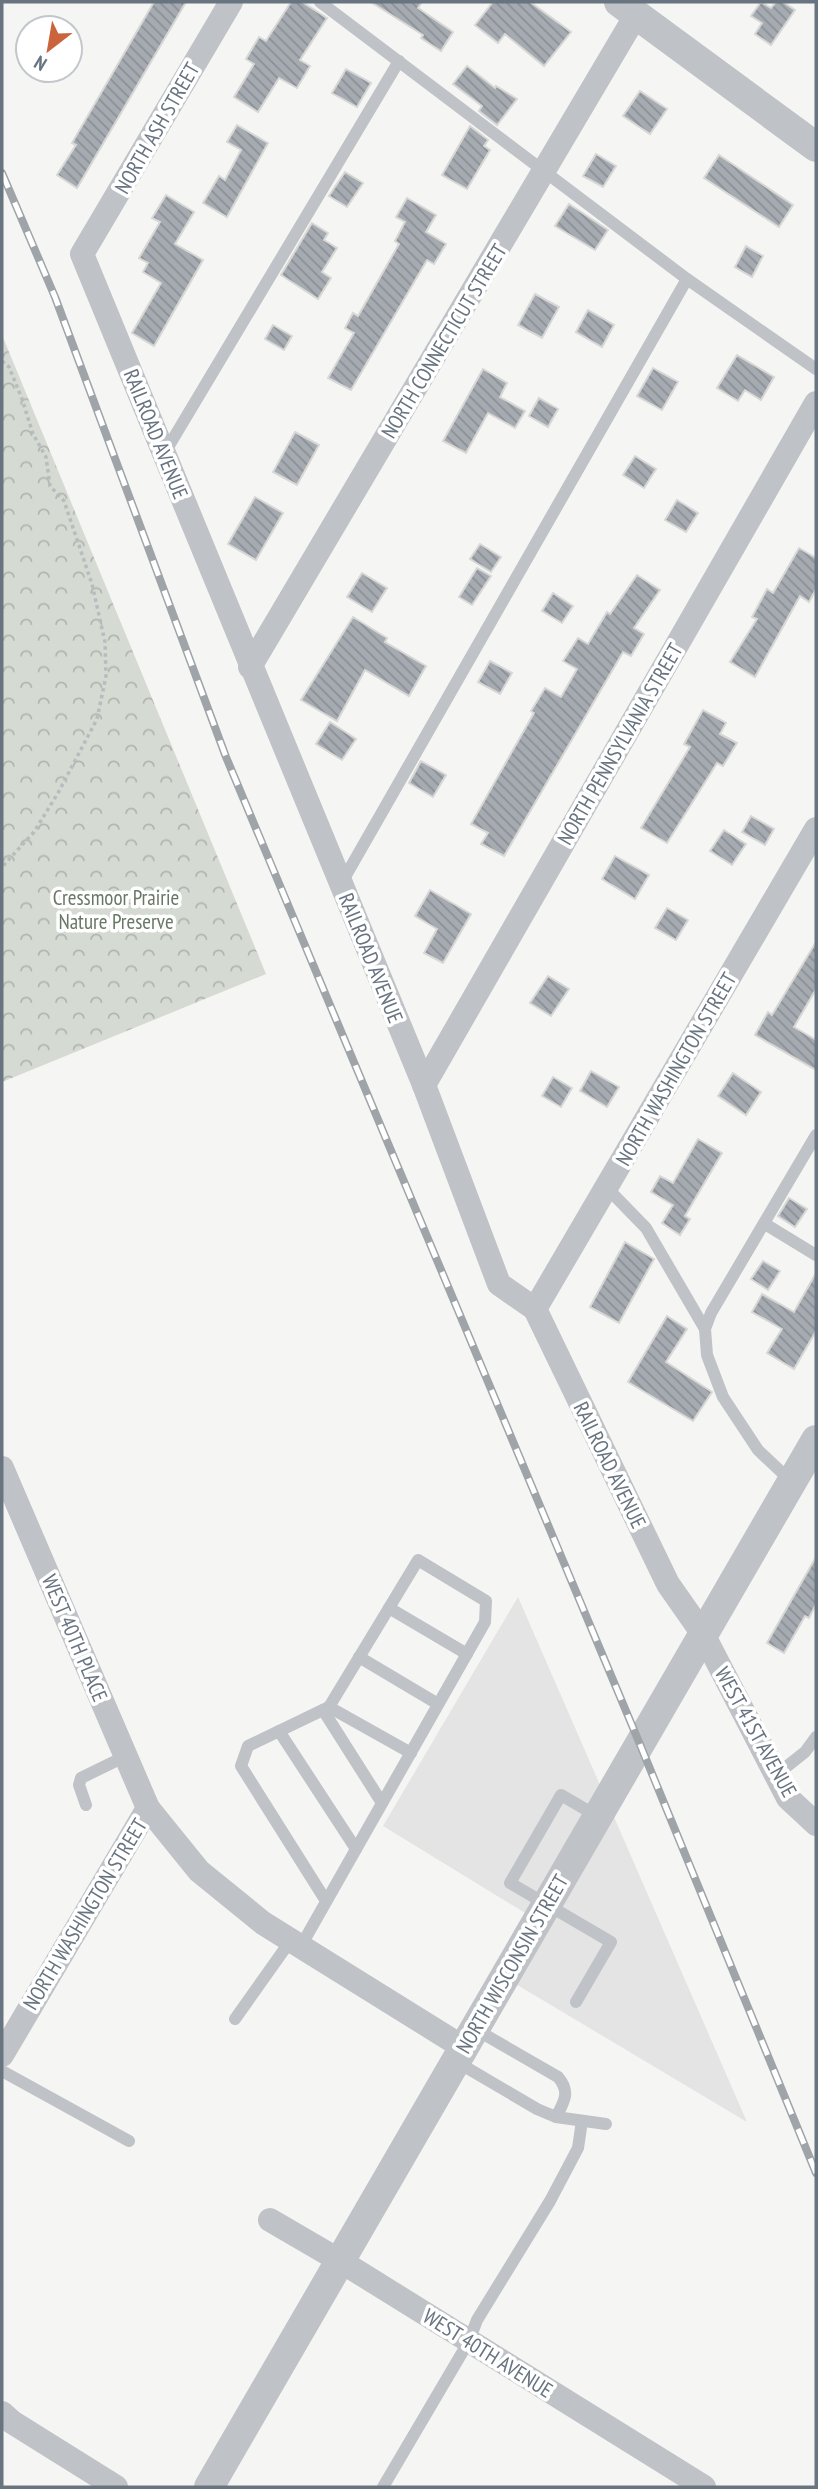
<svg xmlns="http://www.w3.org/2000/svg" width="818" height="2489" font-family="'PT Sans Narrow',sans-serif">
<style>
.built{fill:#e3e4e3}
.forest{fill:url(#forest-crowns)}
.building{fill:url(#building-back-hatch);stroke:#d7d7d5;stroke-width:2}
.lines{fill:none;stroke-linecap:round;stroke-linejoin:round}
.path{stroke:#b9bbbe;stroke-width:3.5;stroke-dasharray:3.5 3.5;stroke-linecap:butt}
.service{stroke:#bfc2c6;stroke-width:12}
.minor{stroke:#bfc2c6;stroke-width:24}
.tertiary{stroke:#bfc2c6;stroke-width:30}
.rail-casing{stroke:#9fa4a9;stroke-width:8}
.rail{stroke:#fff;stroke-width:5;stroke-dasharray:16;stroke-linecap:butt}
.labels{text-anchor:middle;dominant-baseline:central;stroke-width:7;stroke-linejoin:round;paint-order:stroke}
.street-label{font-size:21px;fill:#687480;stroke:#fff}
.park-label{font-size:21px;fill:#697866;stroke:#fff}
</style>
<defs>
<pattern id="forest-crowns" width="20" height="18" patternUnits="userSpaceOnUse" patternTransform="scale(1.75)"><rect width="20" height="18" fill="#d5dad2"/><path d="M2 6a3 3 0 1 1 6 0M12 15a3 3 0 1 1 6 0" fill="none" stroke="#b1b5b0"/></pattern>
<pattern id="building-back-hatch" width="6" height="6" patternUnits="userSpaceOnUse" patternTransform="scale(1.75)"><rect width="6" height="6" fill="#a5abb1"/><path d="M-1 5l2 2M0 0l6 6M5-1l2 2" fill="none" stroke="#8a9095"/></pattern>
</defs>
<rect width="100%" height="100%" fill="#f5f5f3"/>
<path class="built" d="M518,1597L747,2122L509,1980L540,1922L383,1826Z"/>
<path class="forest" d="M2,335L266,974L2,1082Z"/>
<g class="building">
<path d="M154,2H186L77,188L57,175L76,145L72,143Z"/>
<path d="M291,2H302L327,18L300,60L310,66L297,88L279,78L258,112L234,97L254,64L246,59L259,37L266,41Z"/>
<path d="M371,2H422L418,8L453,32L441,51L421,38L423,35Z"/>
<path d="M493,2H530L571,32L544,66L505,34L498,43L475,25Z"/>
<path d="M761,2L771,8L776,2H783L795,10L771,45L755,34L762,23L751,16Z"/>
<path d="M467,66L495,88L496,86L517,99L497,125L479,111L482,106L453,84Z"/>
<path d="M346,69L371,83L357,107L332,93Z"/>
<path d="M640,91L667,109L650,134L623,116Z"/>
<path d="M237,125L268,143L227,217L203,203L219,176L225,180L241,150L227,142Z"/>
<path d="M470,126L488,140L484,146L490,150L467,189L442,175Z"/>
<path d="M596,154L616,166L603,187L583,176Z"/>
<path d="M719,155L793,205L779,227L704,178Z"/>
<path d="M345,172L363,183L347,207L329,196Z"/>
<path d="M166,195L194,212L175,244L203,260L154,346L132,333L161,283L143,272L148,263L139,258L160,222L152,218Z"/>
<path d="M407,198L436,215L426,232L446,244L434,264L427,260L351,390L328,378L354,333L345,328L353,313L358,316L399,244L395,241L405,222L396,217Z"/>
<path d="M569,204L608,230L595,250L555,226Z"/>
<path d="M312,223L328,233L324,240L337,248L322,272L331,278L318,299L281,275Z"/>
<path d="M746,246L763,256L752,277L735,267Z"/>
<path d="M535,294L559,307L542,338L518,325Z"/>
<path d="M588,310L614,325L602,347L576,332Z"/>
<path d="M273,325L292,336L284,350L265,339Z"/>
<path d="M737,355L774,377L761,400L745,390L738,401L717,388Z"/>
<path d="M653,368L678,382L662,410L637,396Z"/>
<path d="M483,369L507,383L500,397L525,411L515,428L488,413L466,453L443,441Z"/>
<path d="M539,398L558,409L548,427L529,416Z"/>
<path d="M295,432L319,445L297,485L273,472Z"/>
<path d="M635,456L656,469L644,488L623,475Z"/>
<path d="M255,497L283,513L256,560L228,544Z"/>
<path d="M677,500L698,513L686,532L665,520Z"/>
<path d="M480,544L501,557L491,572L470,559Z"/>
<path d="M799,548L816,558V589L809,602L800,596L755,677L730,662L757,619L752,617L767,589L773,593Z"/>
<path d="M477,568L491,576L472,605L459,597Z"/>
<path d="M362,573L387,588L372,612L347,597Z"/>
<path d="M637,575L660,590L634,628L644,634L631,656L623,652L504,856L481,844L488,833L471,824L534,713L531,711L545,688L561,697L577,669L563,661L578,638L588,644L607,612L610,614Z"/>
<path d="M553,593L573,606L562,623L542,611Z"/>
<path d="M353,617L387,638L385,642L426,666L409,696L365,670L337,721L301,700Z"/>
<path d="M490,661L512,673L500,694L478,682Z"/>
<path d="M703,710L726,723L720,734L737,743L723,766L717,763L667,843L641,828L690,747L684,744Z"/>
<path d="M330,722L356,739L342,760L316,744Z"/>
<path d="M421,761L446,775L433,797L409,783Z"/>
<path d="M751,816L774,829L765,845L742,832Z"/>
<path d="M724,830L746,844L732,865L710,851Z"/>
<path d="M615,856L649,875L635,899L602,879Z"/>
<path d="M430,890L471,914L443,963L424,953L437,929L415,916Z"/>
<path d="M667,908L688,920L676,940L655,928Z"/>
<path d="M816,942V989L794,1027L816,1040V1070L755,1035L768,1012L772,1015Z"/>
<path d="M548,976L569,989L551,1016L530,1003Z"/>
<path d="M591,1071L619,1087L607,1107L580,1091Z"/>
<path d="M733,1073L761,1092L746,1115L718,1096Z"/>
<path d="M553,1077L572,1088L561,1107L542,1096Z"/>
<path d="M698,1139L722,1153L685,1216L690,1219L680,1235L662,1223L673,1205L651,1192L660,1176L673,1183Z"/>
<path d="M789,1198L807,1209L795,1227L778,1216Z"/>
<path d="M625,1242L654,1259L619,1323L590,1307Z"/>
<path d="M763,1261L780,1271L768,1290L751,1279Z"/>
<path d="M816,1273V1331L794,1369L767,1353L782,1329L752,1312L762,1294L794,1312Z"/>
<path d="M667,1316L687,1329L666,1362L712,1392L693,1421L628,1382Z"/>
<path d="M816,1557V1604L809,1618L805,1616L784,1653L767,1643Z"/>
</g>
<g class="lines">
<path class="path" d="M2,361L9,367L22,399L33,434L46,457L50,486L64,501L92,584L105,642L106,676L97,719L58,793L34,832L2,867"/>
<g class="service">
<path d="M320,2L687,279L816,369"/>
<path d="M164,454L399,61"/>
<path d="M341,884L687,279"/>
<path d="M607,1188L646,1228L705,1329"/>
<path d="M765,1224L816,1255"/>
<path d="M792,1482L758,1450L723,1397L707,1355L705,1329L711,1313L816,1135"/>
<path d="M389,1608L467,1654"/>
<path d="M359,1657L438,1704"/>
<path d="M329,1707L411,1753"/>
<path d="M323,1710L382,1803"/>
<path d="M279,1731L356,1849"/>
<path d="M776,1775L805,1752L816,1737"/>
<path d="M86,1805L79,1785L81,1778L126,1756"/>
<path d="M301,1946L485,1622L486,1601L418,1560L329,1707L248,1746L241,1766L326,1901"/>
<path d="M576,2002L611,1942L510,1883L561,1795L597,1816"/>
<path d="M235,2019L291,1940"/>
<path d="M475,2029L558,2077C571,2092 564,2102 556,2117"/>
<path d="M457,2062L537,2109L556,2117L606,2124"/>
<path d="M2,2071L129,2141"/>
<path d="M383,2487L469,2341L477,2320L550,2201L578,2148L582,2121"/>
</g>
<g class="minor">
<path d="M231,2L82,254L424,1085L499,1284L535,1309L668,1584L703,1634L788,1798L816,1824"/>
<path d="M250,667L636,15"/>
<path d="M424,1085L816,403"/>
<path d="M535,1309L816,829"/>
<path d="M2,1468L148,1808L199,1871L263,1923L464,2048"/>
<path d="M2,2055L148,1808"/>
<path d="M270,2220L342,2262L704,2487"/>
<path d="M2,2413L12,2422L116,2487"/>
</g>
<g class="tertiary">
<path d="M619,2L816,147"/>
<path d="M209,2487L816,1440"/>
</g>
<defs>
<path id="rail" d="M2,173L55,297L226,757L639,1742L816,2173"/>
</defs>
<use href="#rail" class="rail-casing"/>
<use href="#rail" class="rail"/>
</g>
<g class="labels">
<g class="street-label">
<text transform="translate(157 128) rotate(-60)">NORTH ASH STREET</text>
<text transform="translate(444 341) rotate(-59)">NORTH CONNECTICUT STREET</text>
<text transform="translate(156 434) rotate(68)">RAILROAD AVENUE</text>
<text transform="translate(620 744) rotate(-60)">NORTH PENNSYLVANIA STREET</text>
<text transform="translate(371 958) rotate(68)">RAILROAD AVENUE</text>
<text transform="translate(676 1069) rotate(-60)">NORTH WASHINGTON STREET</text>
<text transform="translate(610 1465) rotate(64)">RAILROAD AVENUE</text>
<text transform="translate(75 1638) rotate(67)">WEST 40TH PLACE</text>
<text transform="translate(756 1732) rotate(61)">WEST 41ST AVENUE</text>
<text transform="translate(85 1914) rotate(-59)">NORTH WASHINGTON STREET</text>
<text transform="translate(512 1964) rotate(-60)">NORTH WISCONSIN STREET</text>
<text transform="translate(488 2353) rotate(32)">WEST 40TH AVENUE</text>
</g>
<g class="park-label">
<text x="116" y="897">Cressmoor Prairie<tspan x="116" dy="24">Nature Preserve</tspan></text>
</g>
</g>
<rect width="818" height="2489" fill="none" stroke="#687480" stroke-width="7"/>
<g transform="translate(49 49) rotate(211)"><circle r="33" fill="#ffffff" stroke="#c3c7cc" stroke-width="2"/>
<path d="M0-5L12 26L0 18L-12 26Z" fill="#cb643d"/>
<text y="-10" font-size="19" font-weight="bold" text-anchor="middle" fill="#687480">N</text>
</g>
</svg>
